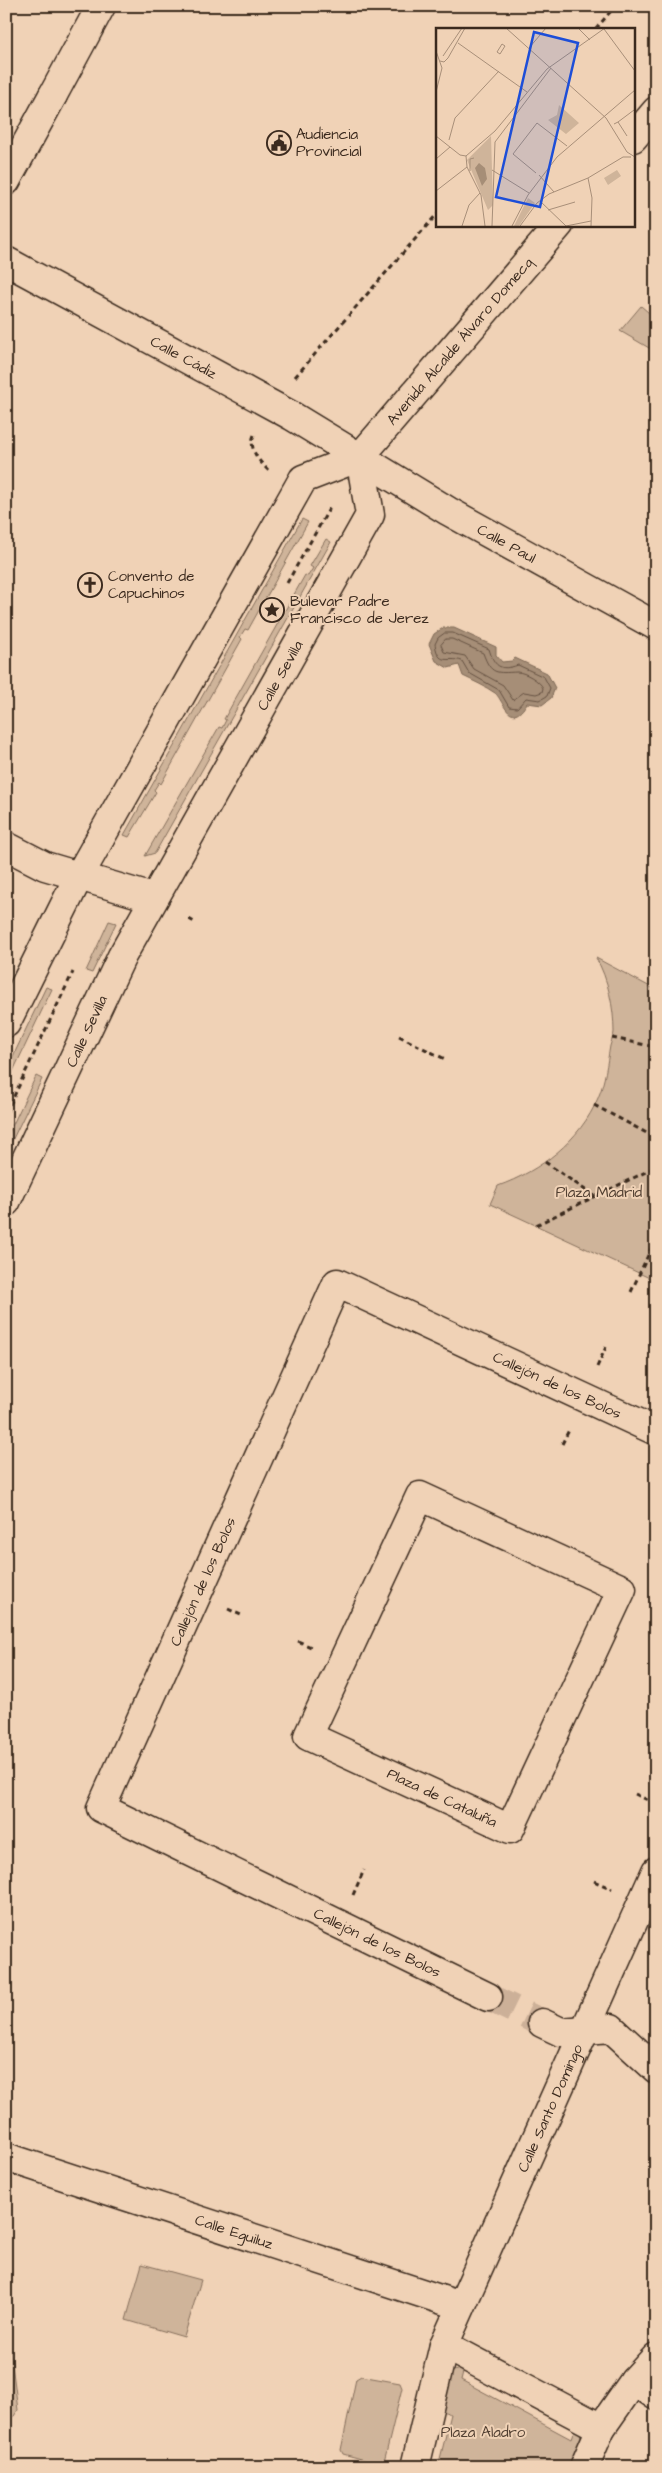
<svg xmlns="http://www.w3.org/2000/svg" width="662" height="2473" font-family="'Architects Daughter',sans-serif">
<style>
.green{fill:#cfb49a;stroke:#856f5c}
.water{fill:#a68e77;stroke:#7b6653}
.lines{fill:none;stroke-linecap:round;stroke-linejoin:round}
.shore{stroke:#665242;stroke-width:1}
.minor-tunnel{stroke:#ccb098;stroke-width:28;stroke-dasharray:28 14;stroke-linecap:butt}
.pedestrian-casing{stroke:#3b2a1e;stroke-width:31}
.minor-casing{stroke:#3b2a1e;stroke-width:31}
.tertiary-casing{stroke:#3b2a1e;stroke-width:31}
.path{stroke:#3b2a1e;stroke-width:3;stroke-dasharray:5 4;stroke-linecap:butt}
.pedestrian{stroke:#f0d2b6;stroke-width:28}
.minor{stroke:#f0d2b6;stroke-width:28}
.tertiary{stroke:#f0d2b6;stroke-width:28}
.labels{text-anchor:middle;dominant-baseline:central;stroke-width:4;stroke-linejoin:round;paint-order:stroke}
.poi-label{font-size:15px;fill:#3b2a1e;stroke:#f0d2b6;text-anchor:start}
.street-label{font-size:15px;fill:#3b2a1e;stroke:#f0d2b6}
.park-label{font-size:15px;fill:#513f31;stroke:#f0d2b6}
.inset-road{fill:none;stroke:#a88f79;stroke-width:1}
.view{fill:#1d4ed8;fill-opacity:0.15;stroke:#1d4ed8;stroke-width:2.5}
.inset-edge{fill:none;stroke:#3b2a1e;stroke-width:2.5}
</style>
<rect width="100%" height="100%" fill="#f0d2b6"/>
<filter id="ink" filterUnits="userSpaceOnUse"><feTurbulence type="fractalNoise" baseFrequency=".02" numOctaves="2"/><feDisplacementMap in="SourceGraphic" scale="10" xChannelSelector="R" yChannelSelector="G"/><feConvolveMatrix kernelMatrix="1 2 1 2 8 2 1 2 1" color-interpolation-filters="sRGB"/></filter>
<g filter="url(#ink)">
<g class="green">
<path d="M641,306L656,319V352L620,331Z"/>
<path d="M302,519L308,522L248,630L245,629L240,637L242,639L161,784L159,782L154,790L156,792L129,837L124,835Z"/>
<path d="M326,539L331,542L155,853L145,856L219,727L222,728L226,720L224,719L305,575L308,576L313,568L310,566Z"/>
<path d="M109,921L116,923L92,973L86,971Z"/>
<path d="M596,958L656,990V1281L490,1204L498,1186C540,1171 580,1141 598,1098C605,1082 607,1063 610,1046C611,1041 614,1037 614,1032C614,1008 608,978 596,958Z"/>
<path d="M46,987L52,989L6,1086V1071Z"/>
<path d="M36,1076L42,1079L6,1153V1139Z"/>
<path d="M142,2264L201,2280L184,2337L126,2320Z"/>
<path d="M9,2341L18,2410L14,2416L6,2419V2342Z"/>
<path d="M462,2368H464L461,2380L571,2439L575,2428L579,2431L582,2439L572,2467H438L451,2414L442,2411L450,2375L454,2371Z"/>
<path d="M361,2376L400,2383L402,2388L384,2462L380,2464L343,2454L341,2450L356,2379Z"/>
</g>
<path class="water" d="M443,628H454L496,647V655L502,662L512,661L515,658L547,673L555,688L551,698L542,705L527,703C510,732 503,699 495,693C485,686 473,681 463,676L459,665L448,668L436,661L429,644L434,634Z"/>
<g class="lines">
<g class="shore">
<path d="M445,633H453L489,649C494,665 499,672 518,665L544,677L550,688L547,696L540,700L526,698L517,708L509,707L499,690L469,673L462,661C447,656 439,667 435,644L438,638Z"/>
<path d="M446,639H452L483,653C491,675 496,673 517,672C525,672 540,681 543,688L542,692L536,694L524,692L513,700L503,685L474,669L465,656L444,652L441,645Z"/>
</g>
<path class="minor-tunnel" d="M488,1997L542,2023"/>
<defs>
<g id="pedestrian">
<path d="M6,181L53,95"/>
<path d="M420,1496L622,1589L510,1829L308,1736Z"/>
</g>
<g id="minor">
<path d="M53,95L101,6"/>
<path id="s1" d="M488,1997L101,1808L337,1283L656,1431"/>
<path d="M542,2023L561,2032L611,2028L656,2069"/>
<path id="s2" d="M6,2157L461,2306"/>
<path d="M444,2345L601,2428"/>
<path d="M634,2381L656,2396"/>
</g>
<g id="tertiary">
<path d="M633,138L656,111"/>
<path id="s3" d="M6,261L292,416L448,511L656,626"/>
<path d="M6,846L45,866L153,898"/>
<path id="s4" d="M6,1023L79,876L303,479L360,457L559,225"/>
<path id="s5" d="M6,1202L122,956L370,515L360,457"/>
<path id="s6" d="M415,2467L444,2345L656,1871"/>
<path d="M584,2467L601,2428L634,2381L656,2357"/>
</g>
</defs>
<use href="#pedestrian" class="pedestrian-casing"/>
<use href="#minor" class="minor-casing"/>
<use href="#tertiary" class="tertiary-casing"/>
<g class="path">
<path d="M596,29L615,6"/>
<path d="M295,377L437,214"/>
<path d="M254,435C248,449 259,461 268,470"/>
<path d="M287,583L329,509L326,507"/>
<path d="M189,919L196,923"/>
<path d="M399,1036L445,1059"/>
<path d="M612,1038L656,1047"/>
<path d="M594,1105L656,1138"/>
<path d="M6,1113L73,972"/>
<path d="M545,1162L594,1196"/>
<path d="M536,1225L656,1167"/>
<path d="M631,1292L656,1238"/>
<path d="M597,1367L606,1347"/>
<path d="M562,1444L570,1428"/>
<path d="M228,1609L241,1615"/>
<path d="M298,1641L313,1648"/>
<path d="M635,1794L656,1804"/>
<path d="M594,1881L612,1889"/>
<path d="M353,1895L364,1870"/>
</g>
<use href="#pedestrian" class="pedestrian"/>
<use href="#minor" class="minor"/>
<use href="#tertiary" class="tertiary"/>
</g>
</g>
<defs>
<symbol id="civic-ring" viewBox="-11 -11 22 22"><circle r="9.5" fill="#f0d2b6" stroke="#3b2a1e" stroke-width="1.5"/><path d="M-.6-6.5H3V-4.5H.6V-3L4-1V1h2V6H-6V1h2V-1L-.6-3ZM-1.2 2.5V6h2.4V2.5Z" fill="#3b2a1e"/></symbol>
<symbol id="church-ring" viewBox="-11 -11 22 22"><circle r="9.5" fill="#f0d2b6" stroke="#3b2a1e" stroke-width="1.5"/><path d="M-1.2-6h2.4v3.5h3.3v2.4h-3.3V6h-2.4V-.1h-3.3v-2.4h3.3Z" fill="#3b2a1e"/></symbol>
<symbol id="sight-ring" viewBox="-11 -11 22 22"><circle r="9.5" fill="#f0d2b6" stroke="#3b2a1e" stroke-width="1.5"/><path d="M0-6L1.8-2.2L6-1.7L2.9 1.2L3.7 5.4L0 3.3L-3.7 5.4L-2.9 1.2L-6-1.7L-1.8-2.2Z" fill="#3b2a1e"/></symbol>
</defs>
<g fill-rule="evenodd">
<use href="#civic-ring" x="265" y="129" width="28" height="28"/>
<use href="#church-ring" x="76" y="571" width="28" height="28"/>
<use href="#sight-ring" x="258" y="596" width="28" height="28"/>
</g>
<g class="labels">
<g class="poi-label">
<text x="296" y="134">Audiencia<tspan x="296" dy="17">Provincial</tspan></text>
<text x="108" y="576">Convento de<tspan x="108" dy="17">Capuchinos</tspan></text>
<text x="290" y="601">Bulevar Padre<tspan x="290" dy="17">Francisco de Jerez</tspan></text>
</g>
<g class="street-label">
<text stroke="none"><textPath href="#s4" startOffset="834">Avenida Alcalde Álvaro Domecq</textPath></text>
<text stroke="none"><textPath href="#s3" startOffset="202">Calle Cádiz</textPath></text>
<text stroke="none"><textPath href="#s3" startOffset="575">Calle Paul</textPath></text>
<text stroke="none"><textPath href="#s5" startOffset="594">Calle Sevilla</textPath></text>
<text stroke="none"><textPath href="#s5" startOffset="189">Calle Sevilla</textPath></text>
<text stroke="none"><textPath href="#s1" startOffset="1249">Callejón de los Bolos</textPath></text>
<text stroke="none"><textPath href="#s1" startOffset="679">Callejón de los Bolos</textPath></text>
<text transform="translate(442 1798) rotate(25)">Plaza de Cataluña</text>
<text transform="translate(377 1943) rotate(26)">Callejón de los Bolos</text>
<text stroke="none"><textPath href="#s6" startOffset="385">Calle Santo Domingo</textPath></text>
<text stroke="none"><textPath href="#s2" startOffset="240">Calle Eguiluz</textPath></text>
</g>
<g class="park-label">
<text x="599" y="1192">Plaza Madrid</text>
<text x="483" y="2432">Plaza Aladro</text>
</g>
</g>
<g transform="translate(436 28)">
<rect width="199" height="199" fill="#f0d2b6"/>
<path d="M123,77L143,95L130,106L112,92L121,87ZM55,108L57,177L52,182L31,132ZM181,142L185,148L172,157L168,150ZM92,170L99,175L83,198H78Z" fill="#cfb49a"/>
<path d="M43,135L49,140L51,151L46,158L39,140Z" fill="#a68e77"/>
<path class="inset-road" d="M70,0L170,90L191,124L199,129M142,0L154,12M168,1L199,43M22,15L91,64M66,16L69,18L64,26L61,24ZM93,20L110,0M0,23L6,40L0,64M7,28L26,0M4,33L8,34L12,30L29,0M182,94L198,82M178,96L182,94L191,108M0,108L24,127L30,128M13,112L19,90L63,43M30,128L59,103L111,41L169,0M30,128L31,139L45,167L49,198M0,131L14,119M56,142L93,165M34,143V131L38,130M100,145L77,126L101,95L131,118M103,147L118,164M152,150L156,170L155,198M0,163L31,139M104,173L130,198M112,182L139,174M26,198L33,177L44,165M56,198L59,114L115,40M76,198L92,167L121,129L199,62M84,198L101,175L113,166L152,150L187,129H195M130,198L155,193"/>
<path class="view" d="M98,4L142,15L104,179L60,169Z"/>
<rect width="199" height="199" class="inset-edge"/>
</g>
<rect width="662" height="2473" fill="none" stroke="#f0d2b6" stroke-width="25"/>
<rect x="12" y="12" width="637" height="2448" fill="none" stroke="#3b2a1e" stroke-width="2" filter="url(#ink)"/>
</svg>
